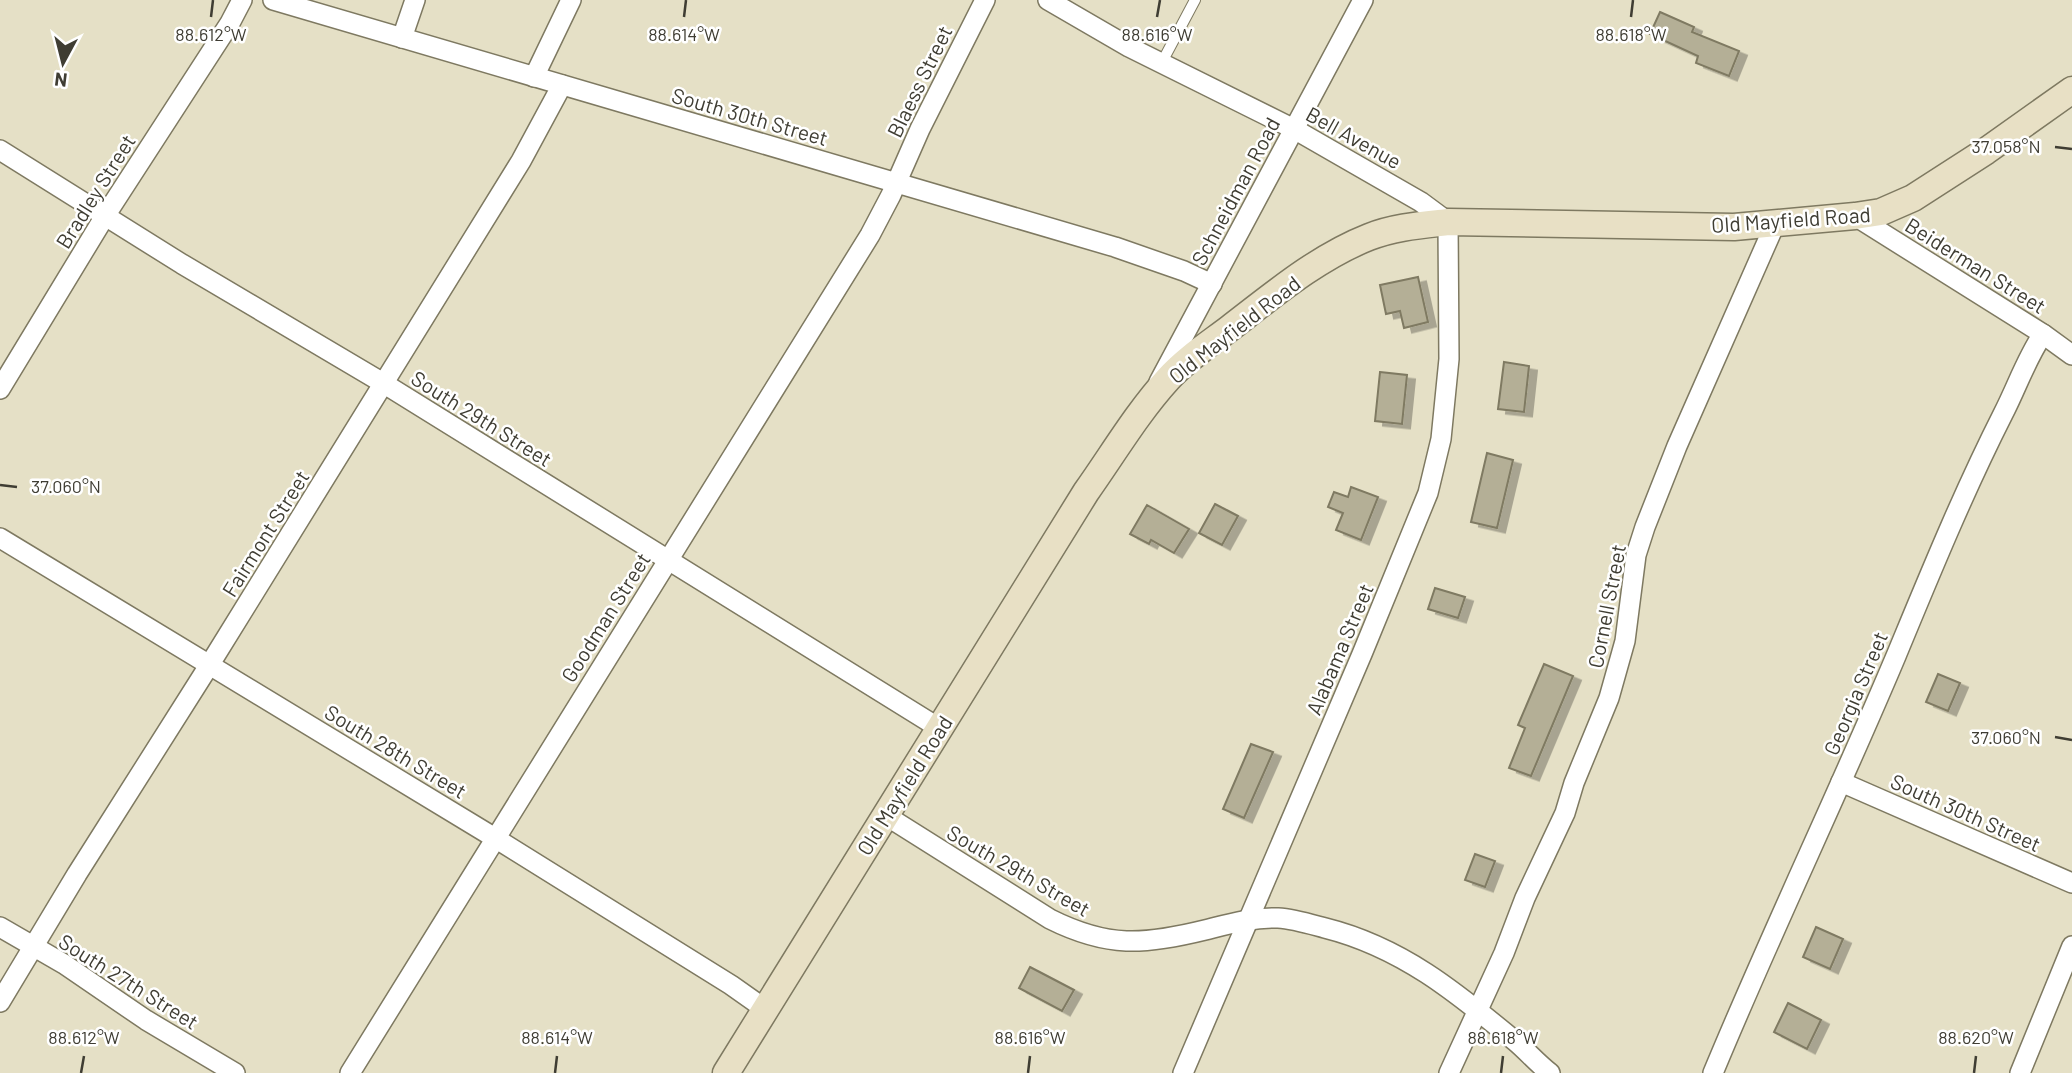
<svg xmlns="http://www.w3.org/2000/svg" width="2072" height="1073" font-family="Barlow,sans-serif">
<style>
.building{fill:#b4af96;stroke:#7f7a62;stroke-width:2;filter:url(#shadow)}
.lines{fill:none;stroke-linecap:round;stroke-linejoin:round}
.service-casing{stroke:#7e7961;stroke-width:12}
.minor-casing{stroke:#7e7961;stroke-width:22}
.secondary-casing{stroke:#7e7961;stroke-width:29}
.service{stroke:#fff;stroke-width:10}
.minor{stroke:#fff;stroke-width:19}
.secondary{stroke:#e8e0c5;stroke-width:26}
.ticks{fill:none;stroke:#3f3d33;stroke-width:2.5}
.labels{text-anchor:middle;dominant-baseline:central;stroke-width:5;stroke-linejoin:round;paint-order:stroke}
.street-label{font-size:21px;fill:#3f3d33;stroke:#fff}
.ticks-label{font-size:18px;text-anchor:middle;fill:#3f3d33;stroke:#fff;stroke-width:5;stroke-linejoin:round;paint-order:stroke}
</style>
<defs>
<filter id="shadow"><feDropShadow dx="8" dy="4.5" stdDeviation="0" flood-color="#0004"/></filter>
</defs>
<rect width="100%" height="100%" fill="#e5e0c6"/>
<g class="building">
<path d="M1660,12L1694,27L1692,32L1739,51L1729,76L1696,63L1698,56L1650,34Z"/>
<path d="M1418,277L1428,322L1404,328L1400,311L1386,314L1380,285Z"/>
<path d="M1504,362L1529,366L1524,412L1498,409Z"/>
<path d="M1380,372L1407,375L1402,424L1375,421Z"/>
<path d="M1487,453L1513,460L1497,528L1471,522Z"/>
<path d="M1351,487L1378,497L1361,540L1336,530L1343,513L1328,507L1334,492L1348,497Z"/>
<path d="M1215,504L1238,516L1222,545L1199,533Z"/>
<path d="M1147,505L1189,529L1174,553L1151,540L1149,544L1130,534Z"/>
<path d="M1435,588L1465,597L1458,618L1428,609Z"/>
<path d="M1544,664L1573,676L1531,776L1509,768L1525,728L1518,725Z"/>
<path d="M1938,674L1960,683L1948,711L1926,702Z"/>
<path d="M1251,744L1273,752L1244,818L1223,809Z"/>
<path d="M1475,854L1495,861L1485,887L1465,880Z"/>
<path d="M1816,927L1843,939L1830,969L1803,957Z"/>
<path d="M1030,967L1074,990L1062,1011L1019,988Z"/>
<path d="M1788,1003L1821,1020L1807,1049L1774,1032Z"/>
</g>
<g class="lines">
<defs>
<path id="service" d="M1161,64L1195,0"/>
<g id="minor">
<path d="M273,0L1115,247L1184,271L1212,284"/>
<path d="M1048,0L1129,47L1294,129L1421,202L1448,222L1449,359L1441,439L1428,493L1362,654L1183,1073"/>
<path d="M402,38L415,0"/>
<path d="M534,77L571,0"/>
<path d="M0,150L182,264L383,383L939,728"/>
<path d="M1855,216L2043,334L2072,355"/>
<path d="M1159,382L1363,0"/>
<path d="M0,389L105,216L230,23L242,0"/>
<path d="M0,538L495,838L731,985L765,1009"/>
<path d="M1841,782L2072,883"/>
<path d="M885,815L1050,919C1108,948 1144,945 1205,930C1229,924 1253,917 1278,918C1294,919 1310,924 1325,928C1401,947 1456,992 1515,1041C1527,1051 1537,1063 1550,1073"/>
<path d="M0,927L64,964L146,1020L235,1073"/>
<path d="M0,1002L77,874L210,664L521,161L562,85"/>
<path d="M350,1073L870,235L891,195L920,129L985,0"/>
<path d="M1449,1073L1504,953L1525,898L1565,813L1574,783L1609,698L1625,641L1636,555L1645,527L1677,446L1775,224"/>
<path d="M1713,1073C1771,933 1837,796 1896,656C1930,574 1963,493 2003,414C2017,387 2026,359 2043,334"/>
<path d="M2020,1073L2072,946"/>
</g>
<path id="secondary" d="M726,1073L1086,492C1113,454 1137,413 1168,379C1186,359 1209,344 1230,328C1273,295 1318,257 1369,237C1394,227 1421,225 1448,222L1734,227L1855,216L1881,212L1913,198L1986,151L2072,90"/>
</defs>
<use href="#service" class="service-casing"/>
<use href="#minor" class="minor-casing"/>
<use href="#secondary" class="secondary-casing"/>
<use href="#service" class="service"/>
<use href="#minor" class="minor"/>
<use href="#secondary" class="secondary"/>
</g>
<path class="ticks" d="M211,17L213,0M684,17L686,0M1157,17L1160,0M1631,17L1633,0M2055,147L2072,149M0,485L17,487M2055,737L2072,740M81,1073L84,1056M555,1073L557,1056M1028,1073L1030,1056M1501,1073L1503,1056M1974,1073L1976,1056"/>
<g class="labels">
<g class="street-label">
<text transform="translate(919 81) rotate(-64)">Blaess Street</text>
<text transform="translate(750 116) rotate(16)">South 30th Street</text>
<text transform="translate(1354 137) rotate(29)">Bell Avenue</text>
<text transform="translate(95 191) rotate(-58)">Bradley Street</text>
<text transform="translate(1235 191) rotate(-62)">Schneidman Road</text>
<text transform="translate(1791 219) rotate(-4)">Old Mayfield Road</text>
<text transform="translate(1976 265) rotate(32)">Beiderman Street</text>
<text transform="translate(1234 329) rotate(-38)">Old Mayfield Road</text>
<text transform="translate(482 418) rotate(32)">South 29th Street</text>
<text transform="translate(265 533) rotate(-58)">Fairmont Street</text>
<text transform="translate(1606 606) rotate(-79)">Cornell Street</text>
<text transform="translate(605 617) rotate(-58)">Goodman Street</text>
<text transform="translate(1339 649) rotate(-67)">Alabama Street</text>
<text transform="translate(1855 693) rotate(-67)">Georgia Street</text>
<text transform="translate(396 751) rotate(31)">South 28th Street</text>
<text transform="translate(904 785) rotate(-58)">Old Mayfield Road</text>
<text transform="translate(1966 812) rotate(24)">South 30th Street</text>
<text transform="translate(1019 870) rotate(30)">South 29th Street</text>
<text transform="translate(129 981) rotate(32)">South 27th Street</text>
</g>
</g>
<g class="ticks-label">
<text x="211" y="41">88.612°W</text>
<text x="684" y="41">88.614°W</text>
<text x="1157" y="41">88.616°W</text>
<text x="1631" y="41">88.618°W</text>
<text x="2006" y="153">37.058°N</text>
<text x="66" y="493">37.060°N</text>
<text x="2006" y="744">37.060°N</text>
<text x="84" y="1044">88.612°W</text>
<text x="557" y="1044">88.614°W</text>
<text x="1030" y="1044">88.616°W</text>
<text x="1503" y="1044">88.618°W</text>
<text x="1976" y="1044">88.620°W</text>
</g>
<g transform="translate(63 63) rotate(187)" stroke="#ffffff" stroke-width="5" paint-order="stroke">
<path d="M0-5L12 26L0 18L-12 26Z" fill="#3f3d33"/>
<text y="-10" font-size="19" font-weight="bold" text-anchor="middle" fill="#3f3d33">N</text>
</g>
</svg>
